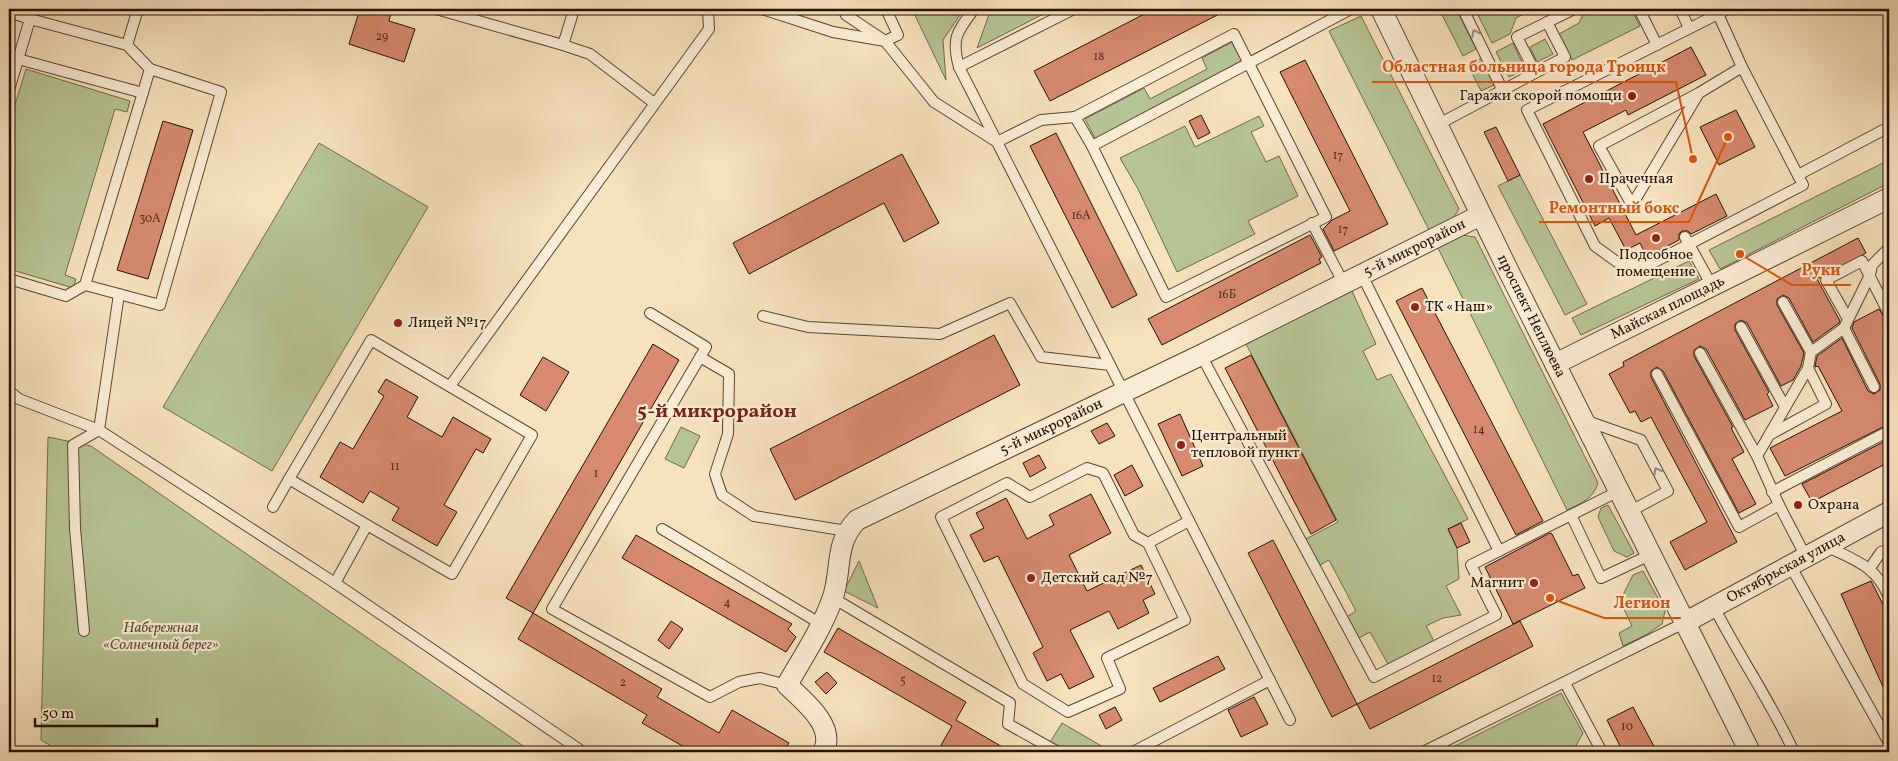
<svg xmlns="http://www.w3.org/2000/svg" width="1898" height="761" font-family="Vollkorn,serif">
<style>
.green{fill:#b7c495;stroke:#6e6a4b}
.building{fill:#d78a6f;stroke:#251101}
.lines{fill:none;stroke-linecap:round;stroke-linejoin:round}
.lane-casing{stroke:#5a4530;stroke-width:12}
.street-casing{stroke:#5a4530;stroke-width:22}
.lane{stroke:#faecd5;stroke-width:10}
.street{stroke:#faecd5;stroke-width:20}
.oneway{stroke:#9a8976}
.poi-dot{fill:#8f2418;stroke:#faecd5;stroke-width:2}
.labels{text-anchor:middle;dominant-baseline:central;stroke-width:4.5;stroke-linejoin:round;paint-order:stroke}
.number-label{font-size:12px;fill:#522f1c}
.poi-label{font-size:15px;fill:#251101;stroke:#faecd5;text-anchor:start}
.street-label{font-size:15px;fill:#251101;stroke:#faecd5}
.park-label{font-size:15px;font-style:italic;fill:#585035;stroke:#faecd5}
.district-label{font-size:20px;font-weight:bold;fill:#7a1f14;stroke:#faecd5}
.leader{fill:none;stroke:#de550b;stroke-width:2}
.callout-dot{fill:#de550b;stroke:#faecd5;stroke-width:2}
.callout-label{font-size:16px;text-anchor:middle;font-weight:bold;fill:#de550b;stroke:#faecd5;stroke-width:4.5;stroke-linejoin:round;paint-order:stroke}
</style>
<rect width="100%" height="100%" fill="#f7e2be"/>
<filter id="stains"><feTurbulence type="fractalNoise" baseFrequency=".004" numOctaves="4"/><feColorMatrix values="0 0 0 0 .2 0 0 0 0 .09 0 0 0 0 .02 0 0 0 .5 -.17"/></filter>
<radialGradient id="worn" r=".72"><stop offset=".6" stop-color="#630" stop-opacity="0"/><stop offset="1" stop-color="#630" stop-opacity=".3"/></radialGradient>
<g class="green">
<path d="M912,9H964L943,40L946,80Z"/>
<path d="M991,9H1053L977,48Z"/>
<path d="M1439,9H1456L1476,49L1463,56Z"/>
<path d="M1475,9H1534L1516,18L1510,34L1492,43Z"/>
<path d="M1591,9H1631L1640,26L1572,60L1559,34L1579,23L1584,12Z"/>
<path d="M1361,16L1459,209L1449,225L1431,234L1329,31Z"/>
<path d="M1545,39L1553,54L1537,62L1530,47Z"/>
<path d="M1232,42L1243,62L1096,140L1085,119L1144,88L1150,99L1207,69L1202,58Z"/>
<path d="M1513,43L1525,69L1509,77L1496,52Z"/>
<path d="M1481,58L1494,85L1481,91L1468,65Z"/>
<path d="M26,69L130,101L127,112L115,109L65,275L76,279L73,288L9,269V124Z"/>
<path d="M1259,116L1264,126L1251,132L1266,162L1279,156L1298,196L1248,221L1255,234L1177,272L1138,189L1120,158L1185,126L1195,147Z"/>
<path d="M319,143L428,207L272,471L163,407Z"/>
<path d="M1889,160V183L1720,269L1709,250Z"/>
<path d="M1520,175L1587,304L1565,315L1498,186Z"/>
<path d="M1456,234L1475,237L1598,483C1593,499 1582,503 1567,510L1436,244Z"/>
<path d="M1689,261L1699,279L1581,335L1572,318Z"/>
<path d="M1352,291L1376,344L1363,351L1377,380L1391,374L1468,519L1448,529L1457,548L1459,579L1446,586L1461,615L1443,618L1426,626L1434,641L1389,666L1370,632L1359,638L1345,618L1356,611L1329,560L1318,566L1304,540L1338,522L1246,344Z"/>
<path d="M681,427L700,436L684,468L665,459Z"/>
<path d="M48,437L91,446L532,752H61L41,740Z"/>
<path d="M1608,505L1634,553L1627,557L1614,551L1598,517L1601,508Z"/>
<path d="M859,561L878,608L844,591Z"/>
<path d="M1643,571L1665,611L1662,624L1646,635L1623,646L1619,633L1632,626L1620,601L1633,575Z"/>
<path d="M1561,693L1583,733L1574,749L1575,752H1443Z"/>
<path d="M1062,723L1105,748L1102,752H1064L1049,744Z"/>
</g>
<g class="building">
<path d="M360,9H392L389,21L415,29L404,62L349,44Z"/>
<path d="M1154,9H1229L1050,101L1034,71Z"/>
<path d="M1691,47L1706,75L1628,115L1626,110L1583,132L1636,235L1716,194L1727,216L1691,234L1688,231H1682L1679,234V240L1647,257L1640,243L1626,250L1609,218L1595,226L1543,124Z"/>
<path d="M1305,60L1388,224L1334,251L1323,229L1332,220L1350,211L1280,72Z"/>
<path d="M1736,110L1755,147L1719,165L1700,127Z"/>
<path d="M1201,115L1210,133L1198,139L1189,121Z"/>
<path d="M163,121L193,130L148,279L117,270Z"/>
<path d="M1496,127L1520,175L1508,181L1484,132Z"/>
<path d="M1056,133L1137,295L1112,308L1030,146Z"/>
<path d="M902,154L939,223L904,242L884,203L749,274L733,243Z"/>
<path d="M1310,235L1322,257L1319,259L1321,263L1162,345L1148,319Z"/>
<path d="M1858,238L1866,253L1817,279L1840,321L1839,323L1813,342L1789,298L1783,295L1777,299V305L1804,353L1801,366L1793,380L1781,386L1747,323L1741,320L1735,324V330L1769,392L1767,394L1773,406L1745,420L1706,349L1700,346L1694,350V356L1733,427L1731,428L1744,452L1732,459L1756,504L1739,513L1663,371L1657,367L1651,371V377L1737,542L1685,570L1670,542L1707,522L1651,417L1641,422L1635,411L1630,413L1609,374L1624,366L1623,362Z"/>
<path d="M1422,288L1543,521L1516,535L1396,301Z"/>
<path d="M1879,309L1885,319L1889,321V424L1785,476L1770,448L1842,411L1818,366L1815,367L1817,356L1842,338L1868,391L1874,394L1880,390V384L1852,328L1854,322Z"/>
<path d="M994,335L1020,385L795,500L770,449Z"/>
<path d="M653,344L679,360L533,613L506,598Z"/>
<path d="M1251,355L1336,520L1311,534L1225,368Z"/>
<path d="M543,357L569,372L546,411L520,395Z"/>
<path d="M386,379L418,397L407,417L442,437L453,417L491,439L483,453L476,449L444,505L457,512L437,546L392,520L399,508L370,491L363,503L320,477L340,442L353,449L384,396L378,392Z"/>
<path d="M1180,414L1203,466L1182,476L1158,424Z"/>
<path d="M1107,423L1115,436L1099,444L1091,431Z"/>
<path d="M1889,439V462L1812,502L1802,484Z"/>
<path d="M1039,455L1046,468L1030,477L1023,463Z"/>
<path d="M1132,465L1143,486L1125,496L1114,475Z"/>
<path d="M1091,494L1111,533L1069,555L1087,591L1141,565L1155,594L1143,600L1149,613L1118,629L1109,611L1070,630L1094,677L1069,689L1061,674L1047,681L1033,653L1043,647L998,556L984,562L970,535L984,528L976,513L1006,498L1027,539L1054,525L1049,515Z"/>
<path d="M1461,523L1470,542L1457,548L1448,529Z"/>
<path d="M1550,533L1552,534L1573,576L1578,574L1585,588L1513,624L1485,567Z"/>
<path d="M636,535L792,624L788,629L796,637L786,652L622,558Z"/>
<path d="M1273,540L1357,704L1332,717L1248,553Z"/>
<path d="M1871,581L1889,616V700L1841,594Z"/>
<path d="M533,613L662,689L657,697L719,733L732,710L789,743L783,752H693L642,723L647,715L518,639Z"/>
<path d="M671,621L683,629L669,649L658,640Z"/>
<path d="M1520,621L1533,646L1370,729L1357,704Z"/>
<path d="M838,628L966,702L956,720L1011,752H953L941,745L952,726L824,652Z"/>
<path d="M1218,656L1225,669L1160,702L1153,688Z"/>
<path d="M827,672L837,683L826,694L815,682Z"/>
<path d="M1254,697L1268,724L1241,737L1228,710Z"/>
<path d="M1115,707L1122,720L1106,729L1099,715Z"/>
<path d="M1633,707L1657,752H1623L1607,720Z"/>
</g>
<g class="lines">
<defs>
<g id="lane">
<path d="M436,9L563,45L572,16"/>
<path d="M762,9L833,32L885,41L898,35L886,9"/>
<path d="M843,9L846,15L885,41L934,102L997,142L1041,120L1075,117L1092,146"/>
<path d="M974,9C957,32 951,38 959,67L1290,720"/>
<path d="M1463,9L1502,89"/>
<path d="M1639,9L1657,45"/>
<path d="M1680,9L1689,28"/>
<path d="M1728,9L1527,110L1595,246L1617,262L1645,267L1803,185L1742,67"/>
<path d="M9,12L30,19"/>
<path d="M127,45L138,9"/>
<path d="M563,45L590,54L654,103"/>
<path d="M18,59L143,93"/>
<path d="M959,67L1074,9"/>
<path d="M1535,72L1517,37L1574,9"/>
<path d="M9,90L30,19L127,45L150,69L85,285"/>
<path d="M1699,93L1632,205L1599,146L1699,93L1742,67L1718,14"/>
<path d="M1075,117L1234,34L1326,217L1166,297L1092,146L1351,9"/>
<path d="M1437,125L1565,57L1547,22"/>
<path d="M1798,175L1889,127"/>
<path d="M1312,223L1344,284"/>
<path d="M1685,237L1712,286"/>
<path d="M1362,275L1499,551"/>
<path d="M9,279L66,296L85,285L160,305L221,92L150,69"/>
<path d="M1783,302L1811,352"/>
<path d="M650,313L706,347L552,609L710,697L739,682L760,678L787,685"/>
<path d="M763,316L808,327L940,334L1010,303L1041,357L1110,365"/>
<path d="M1848,319L1826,280L1862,261L1889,314"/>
<path d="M1741,327L1785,407"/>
<path d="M1844,328L1874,387"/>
<path d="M1700,353L1757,456L1779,505"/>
<path d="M1201,355L1374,677L1496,615L1471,565L1619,491"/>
<path d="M700,357L729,374L728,434L715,474L722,495L754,516L847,531"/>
<path d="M1657,374L1739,527L1779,505L1806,557"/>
<path d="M450,386L709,29L708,9"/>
<path d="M9,391L19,399L99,430L335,583L583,752"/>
<path d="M1584,420L1641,440L1668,491L1629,512"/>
<path d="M99,430L119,294"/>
<path d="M1769,435L1826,404L1808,368"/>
<path d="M1757,456L1808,368L1811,352L1844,328L1870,275L1872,265L1889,248"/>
<path d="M1772,492L1889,431"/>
<path d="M273,507L289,479"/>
<path d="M1571,515L1601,578L1650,555"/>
<path d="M662,529L821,624"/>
<path d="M1148,543L1134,535L1103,473L1087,468L1030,497L1007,483L941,517L1023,684L1068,712L1120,689L1107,658L1185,620L1148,543L1189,521"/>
<path d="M1826,546C1856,561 1875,565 1889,597"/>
<path d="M1790,565L1889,743"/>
<path d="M1870,568L1881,552L1889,549"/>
<path d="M335,583L367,525L452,574L532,435L371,340L289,479L367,525"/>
<path d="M833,598L1010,703L1008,724L1058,752"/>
<path d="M1714,607C1739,656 1771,702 1794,752"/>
<path d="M84,631L75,528L73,445L99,430"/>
<path d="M1565,683L1602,752"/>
<path d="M1133,752L1270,680"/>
<path d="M1423,752L1684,623"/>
</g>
<g id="street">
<path id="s1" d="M1381,9L1509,272L1750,752"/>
<path id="s2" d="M1555,364L1889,198"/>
<path id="s3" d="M1684,623L1889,512"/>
<path id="s4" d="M823,752C837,727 804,701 787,685C803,657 821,630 832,600C843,570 833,545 857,520L1201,355L1481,215"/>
</g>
</defs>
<use href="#lane" class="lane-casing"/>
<use href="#street" class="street-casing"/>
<use href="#lane" class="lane"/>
<use href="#street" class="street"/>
</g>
<defs><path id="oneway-chevron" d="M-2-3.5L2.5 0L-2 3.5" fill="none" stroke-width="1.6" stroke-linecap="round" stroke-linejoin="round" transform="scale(1.25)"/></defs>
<g class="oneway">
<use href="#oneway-chevron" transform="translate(1475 33) rotate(-116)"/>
<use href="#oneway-chevron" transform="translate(1657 471) rotate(-118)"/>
</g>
<g class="poi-dot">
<circle cx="1632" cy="96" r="5"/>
<circle cx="1589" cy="179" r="5"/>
<circle cx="1656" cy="238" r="5"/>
<circle cx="1415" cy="307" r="5"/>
<circle cx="398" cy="323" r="5"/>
<circle cx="1181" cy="445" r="5"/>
<circle cx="1798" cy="505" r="5"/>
<circle cx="1031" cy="578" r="5"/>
<circle cx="1534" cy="583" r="5"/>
</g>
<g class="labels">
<g class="number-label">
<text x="382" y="37">29</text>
<text x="1099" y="57">18</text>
<text x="1338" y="156">17</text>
<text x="1081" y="216">16А</text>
<text x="150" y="219">30А</text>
<text x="1343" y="230">17</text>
<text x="1227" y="295">16Б</text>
<text x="1479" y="430">14</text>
<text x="395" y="467">11</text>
<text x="596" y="474">1</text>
<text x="727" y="603">4</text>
<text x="1437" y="679">12</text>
<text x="903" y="681">5</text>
<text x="623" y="683">2</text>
<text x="1627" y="727">10</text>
</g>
<g class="poi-label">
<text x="1622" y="96" text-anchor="end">Гаражи скорой помощи</text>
<text x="1599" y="179">Прачечная</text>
<text x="1656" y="255" text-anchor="middle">Подсобное<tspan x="1656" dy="17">помещение</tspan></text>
<text x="1425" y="307">ТК «Наш»</text>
<text x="408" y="323">Лицей №17</text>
<text x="1191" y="436">Центральный<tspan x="1191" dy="17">тепловой пункт</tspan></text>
<text x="1808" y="505">Охрана</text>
<text x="1041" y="578">Детский сад №7</text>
<text x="1524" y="583" text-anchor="end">Магнит</text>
</g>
<g class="street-label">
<text stroke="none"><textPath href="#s4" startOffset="884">5-й микрорайон</textPath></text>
<text stroke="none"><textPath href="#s2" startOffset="126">Майская площадь</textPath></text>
<text stroke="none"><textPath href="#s1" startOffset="342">проспект Неплюева</textPath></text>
<text stroke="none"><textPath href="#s4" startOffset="479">5-й микрорайон</textPath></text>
<text stroke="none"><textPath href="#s3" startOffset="116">Октябрьская улица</textPath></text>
</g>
<g class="park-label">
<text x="161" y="628">Набережная<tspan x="161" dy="17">«Солнечный берег»</tspan></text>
</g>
<g class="district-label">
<text x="717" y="412">5-й микрорайон</text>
</g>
</g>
<path class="leader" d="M1693 159L1676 82H1372M1728 137L1689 222H1539M1740 254L1792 285H1851M1550 598L1604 618H1681"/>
<g class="callout-dot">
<circle cx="1693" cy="159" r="5"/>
<circle cx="1728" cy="137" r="5"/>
<circle cx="1740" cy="254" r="5"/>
<circle cx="1550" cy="598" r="5"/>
</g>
<g class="callout-label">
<text x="1524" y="72">Областная больница города Троицк</text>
<text x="1614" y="213">Ремонтный бокс</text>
<text x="1821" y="275">Руки</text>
<text x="1642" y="608">Легион</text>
</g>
<rect width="1898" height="761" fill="none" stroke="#f7e2be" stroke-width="30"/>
<rect x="10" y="10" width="1878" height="741" fill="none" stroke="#251101" stroke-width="2.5"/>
<rect x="15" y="15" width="1868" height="731" fill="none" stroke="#251101"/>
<path d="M35 718v8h122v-8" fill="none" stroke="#251101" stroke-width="2.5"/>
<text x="42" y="718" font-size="15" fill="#251101" stroke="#faecd5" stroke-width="4" paint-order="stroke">50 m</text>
<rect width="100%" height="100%" filter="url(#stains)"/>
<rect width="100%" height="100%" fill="url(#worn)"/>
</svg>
